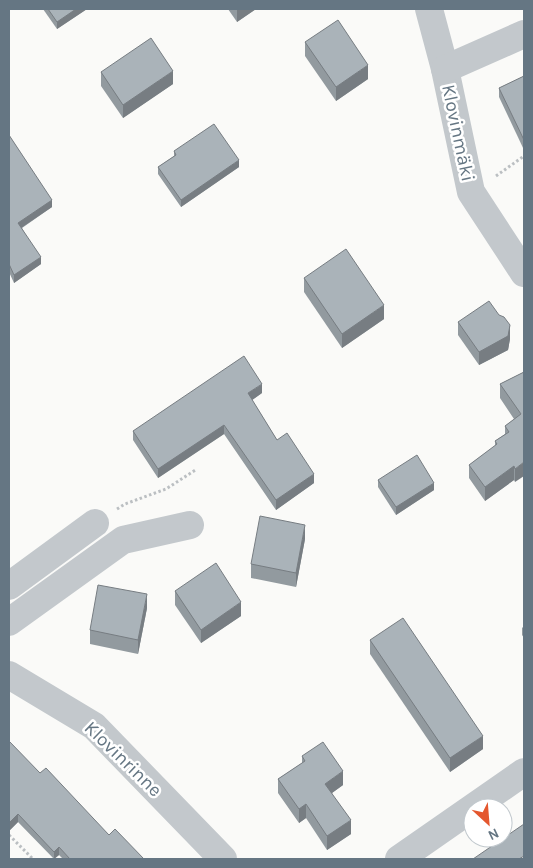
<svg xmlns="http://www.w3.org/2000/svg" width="533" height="868" font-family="Karla,sans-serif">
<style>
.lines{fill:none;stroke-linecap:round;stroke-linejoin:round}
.path{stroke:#bbbfc2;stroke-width:3;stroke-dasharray:2.5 2.5;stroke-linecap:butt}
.minor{stroke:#c3c8cc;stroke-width:28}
.wall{fill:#929a9f}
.shaded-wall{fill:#777d82}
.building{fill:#aab3b9;stroke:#777d82}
.labels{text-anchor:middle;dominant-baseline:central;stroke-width:5;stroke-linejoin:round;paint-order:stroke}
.street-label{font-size:19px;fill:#657683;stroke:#fff}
</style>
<rect width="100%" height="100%" fill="#fafaf8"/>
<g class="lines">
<g class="path">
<path d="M496,176L524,156"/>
<path d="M117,509L125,504L166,489L197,469"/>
<path d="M9,835L33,859"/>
</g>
<g class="minor">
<path d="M429,9L445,69L471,192L524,273"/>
<path d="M445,69L524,34"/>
<path d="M9,586L95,523"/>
<path d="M9,622L123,540L190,525"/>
<path d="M9,675L94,726L223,859"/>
<path d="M399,859L524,772"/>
</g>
</g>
<g class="wall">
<path d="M43,9H87L57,29Z"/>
<path d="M228,9H256L237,22Z"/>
<path d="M305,42L368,79L336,101L305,56Z"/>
<path d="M101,72L173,84L123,118L101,86Z"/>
<path d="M524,76V150L499,97V88Z"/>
<path d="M9,135L52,207L22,228L41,264L14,283L9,272Z"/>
<path d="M174,151L239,167L181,207L158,174V167L174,156Z"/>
<path d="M304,278L384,319L342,348L304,292Z"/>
<path d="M458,322L510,339L508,350L479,365L458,335Z"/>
<path d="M524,372L515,482L514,480L485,501L469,478V465L495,446V441L505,434V426L514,419L500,398V384Z"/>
<path d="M262,393L252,400L277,440L314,483L276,510L224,434L158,478L133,440V431Z"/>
<path d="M378,480L434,490L396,515L378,487Z"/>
<path d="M305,539L296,587L251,578V564Z"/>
<path d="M175,591L241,616L201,643L175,605Z"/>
<path d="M147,608L138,654L90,644V630Z"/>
<path d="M524,626V638L522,635V628Z"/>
<path d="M370,640L483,749L450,772L370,654Z"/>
<path d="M302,756L343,785L332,793L351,834L327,850L306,818L299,823L278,793V779L302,763Z"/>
<path d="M40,773L109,835L144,859H63L59,855L54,859L18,822L9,831Z"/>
</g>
<g class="shaded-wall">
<path d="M76,9H87L57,29V22Z"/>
<path d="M237,9H256L237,22Z"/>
<path d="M368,65V79L336,101V87Z"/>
<path d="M173,71V84L123,118V105Z"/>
<path d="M239,160V167L181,207V200Z"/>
<path d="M52,200V207L18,230V223Z"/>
<path d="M41,257V264L14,283V275Z"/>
<path d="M384,305V319L342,348V334Z"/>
<path d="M510,325V339L508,350L479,365V352Z"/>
<path d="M262,384V393L248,403V393Z"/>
<path d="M224,425V434L158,478V469Z"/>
<path d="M524,462V476L515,482V469Z"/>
<path d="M514,466V480L485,501V487Z"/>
<path d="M314,474V483L276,510V500Z"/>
<path d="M434,483V490L396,515V507Z"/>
<path d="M305,525V539L296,587V573Z"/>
<path d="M147,594V608L138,654V640Z"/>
<path d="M241,602V616L201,643V630Z"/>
<path d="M483,736V749L450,772V758Z"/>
<path d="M343,771V785L325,798V784Z"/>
<path d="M306,804V818L299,823V809Z"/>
<path d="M18,814V822L9,831V823Z"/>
<path d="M351,820V834L327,850V836Z"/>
<path d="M59,847V855L54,859V852Z"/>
</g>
<g class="building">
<path d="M48,9H76L57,22Z"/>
<path d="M338,20L368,65L336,87L305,42Z"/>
<path d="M151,38L173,71L123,105L101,72Z"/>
<path d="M524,76V140L499,88Z"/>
<path d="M214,124L239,160L181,200L158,167L176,155L174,151Z"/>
<path d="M9,135L52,200L18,223L41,257L14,275L9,264Z"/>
<path d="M346,249L384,305L342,334L304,278Z"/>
<path d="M489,301L499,315L504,317L510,325L508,336L479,352L458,322Z"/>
<path d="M244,356L262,384L248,393L277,440L287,433L314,474L276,500L224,425L158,469L133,431Z"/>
<path d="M524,372V462L515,469L514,466L485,487L469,465L497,444L495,441L509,432L505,426L521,414L500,384Z"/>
<path d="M417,455L434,483L396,507L378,480Z"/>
<path d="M260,516L305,525L296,573L251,564Z"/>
<path d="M216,563L241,602L201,630L175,591Z"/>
<path d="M98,585L147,594L138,640L90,630Z"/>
<path d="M403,618L483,736L450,758L370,640Z"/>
<path d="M9,741L40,773L46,768L109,835L115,829L144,859H70L59,847L54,852L18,814L9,823Z"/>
<path d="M323,742L343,771L325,784L351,820L327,836L306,804L299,809L278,779L305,761L302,756Z"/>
<path d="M524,824V856L519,859H473Z"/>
</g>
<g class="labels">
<g class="street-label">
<text transform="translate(458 133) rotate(78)">Klovinmäki</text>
<text transform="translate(123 759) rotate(44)">Klovinrinne</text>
</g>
</g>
<rect width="533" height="868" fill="none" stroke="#657683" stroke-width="20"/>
<g transform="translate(488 823) rotate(154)"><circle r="24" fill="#ffffff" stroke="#c1c8cd"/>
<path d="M0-4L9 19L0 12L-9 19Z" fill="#e4572e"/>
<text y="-8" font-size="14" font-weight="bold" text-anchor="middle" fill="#657683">N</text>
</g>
</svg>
